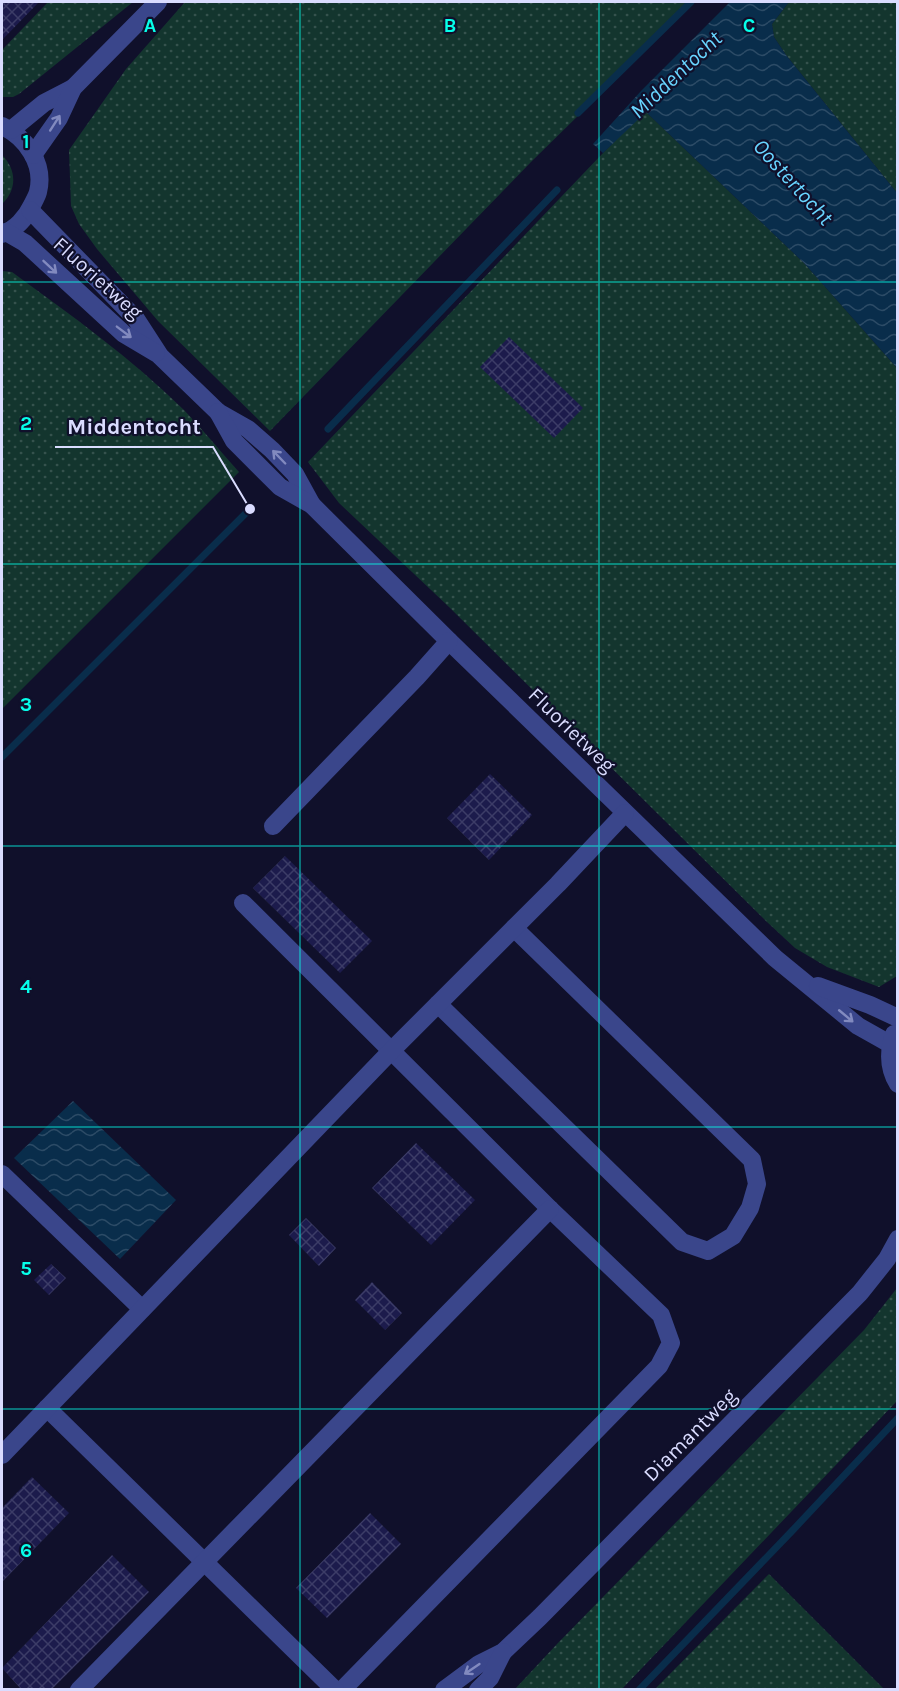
<svg xmlns="http://www.w3.org/2000/svg" width="899" height="1691" font-family="Karla,sans-serif">
<style>
.grass{fill:url(#grass-dots)}
.water{fill:url(#water-waves)}
.lines{fill:none;stroke-linecap:round;stroke-linejoin:round}
.stream{stroke:#092d4b;stroke-width:7}
.building{fill:url(#building-cross-hatch)}
.minor{stroke:#3a468b;stroke-width:18}
.oneway{stroke:#828abf}
.grid{fill:none;stroke:#06ffea;stroke-width:1.5;stroke-opacity:0.55}
.labels{text-anchor:middle;dominant-baseline:central;stroke-width:4.5;stroke-linejoin:round;paint-order:stroke}
.street-label{font-size:21px;fill:#dadcff;stroke:#10102b}
.water-label{font-size:22px;font-style:italic;fill:#68d5ff;stroke:#10102b}
.grid-label{font-size:20px;text-anchor:middle;font-weight:bold;fill:#06ffea;stroke:#10102b;stroke-width:4.5;stroke-linejoin:round;paint-order:stroke}
.leader{fill:none;stroke:#dadcff;stroke-width:2}
.callout-dot{fill:#dadcff;stroke:#10102b;stroke-width:2}
.callout-label{font-size:22px;text-anchor:middle;font-weight:bold;fill:#dadcff;stroke:#10102b;stroke-width:4.5;stroke-linejoin:round;paint-order:stroke}
</style>
<defs>
<pattern id="grass-dots" width="8" height="8" patternUnits="userSpaceOnUse" patternTransform="scale(1.5)"><rect width="8" height="8" fill="#13352e"/><path d="M2 2h.1M6 6h.1" fill="none" stroke="#35524d" stroke-width="1.8" stroke-linecap="round"/></pattern>
<pattern id="water-waves" width="16" height="10" patternUnits="userSpaceOnUse" patternTransform="scale(1.5)"><rect width="16" height="10" fill="#092d4b"/><path d="M0 5q4-4 8 0t8 0" fill="none" stroke="#2c4b66"/></pattern>
<pattern id="building-cross-hatch" width="8" height="8" patternUnits="userSpaceOnUse" patternTransform="scale(1.5)"><rect width="8" height="8" fill="#1c1b4c"/><path d="M0 0l8 8M0 8l8-8" fill="none" stroke="#3c3c67"/></pattern>
</defs>
<rect width="100%" height="100%" fill="#10102b"/>
<g class="grass">
<path d="M48,2H133L19,94L13,97H2V50Z"/>
<path d="M185,2H694L531,162L270,431L158,321L97,249L79,224L71,206L69,150L126,69Z"/>
<path d="M789,2H897V193L786,55L774,37L772,24Z"/>
<path d="M645,111L804,263L897,368V976L879,987L827,967L795,948L767,922L449,607L339,503L308,462L603,153Z"/>
<path d="M2,155C17,170 17,190 2,204Z"/>
<path d="M2,271L12,272C71,315 131,358 184,410C203,430 221,452 239,472L2,709Z"/>
<path d="M897,1288V1401L622,1689H515L557,1644L864,1330Z"/>
<path d="M769,1574L884,1689H655Z"/>
</g>
<g class="water">
<path d="M730,2H789L772,24L774,37L786,55L897,193V368L804,263L646,112L603,153L593,144L641,91Z"/>
<path d="M73,1101L176,1200L120,1259L14,1158Z"/>
</g>
<g class="lines">
<g class="stream">
<path d="M578,113L691,2"/>
<path d="M328,429L557,190"/>
<path d="M2,757L250,509"/>
<path d="M639,1690L792,1531L898,1418"/>
</g>
</g>
<g class="building">
<path d="M2,2H39L2,40Z"/>
<path d="M509,337L583,408L554,438L480,367Z"/>
<path d="M490,774L532,815L489,860L447,818Z"/>
<path d="M285,856L372,941L340,973L253,888Z"/>
<path d="M416,1143L475,1200L431,1245L372,1188Z"/>
<path d="M306,1218L336,1248L319,1266L289,1235Z"/>
<path d="M51,1264L66,1278L49,1295L34,1280Z"/>
<path d="M372,1282L402,1313L385,1330L355,1300Z"/>
<path d="M32,1477L69,1513L2,1582V1508Z"/>
<path d="M370,1513L401,1544L327,1618L296,1588Z"/>
<path d="M112,1555L149,1592L52,1689H21L2,1668Z"/>
</g>
<g class="lines">
<g class="minor">
<path d="M2,126C26,137 45,164 38,192C37,196 34,201 32,205C26,218 15,230 2,234"/>
<path d="M11,130L44,103L73,88"/>
<path d="M33,155L59,118L73,88L158,2"/>
<path d="M30,210L136,319L160,356L218,412L248,429L272,450L295,474L312,505"/>
<path d="M6,232L25,243L124,334L156,353"/>
<path d="M218,412L234,441L280,487L312,505L449,641L775,958L858,1026L890,1044"/>
<path d="M273,826L417,677L449,641"/>
<path d="M243,903L550,1209L661,1315L671,1343L659,1366L342,1690"/>
<path d="M818,986L870,1005L898,1018"/>
<path d="M438,1004L682,1242L708,1251L733,1236L750,1208L757,1184L752,1160L514,928"/>
<path d="M894,1034C888,1052 888,1068 898,1084"/>
<path d="M2,1174L142,1309"/>
<path d="M47,1408L335,1690"/>
<path d="M2,1455L391,1051L558,884L625,813"/>
<path d="M79,1690L550,1209"/>
<path d="M444,1690L479,1664L503,1652L540,1617L860,1293L887,1259L898,1239"/>
<path d="M478,1690L490,1678L503,1652"/>
</g>
</g>
<defs><path id="oneway-shaft" d="M-6 0H5M1.5-3L5.5 0L1.5 3" fill="none" stroke-width="1.6" stroke-linecap="round" stroke-linejoin="round" transform="scale(1.5)"/></defs>
<g class="oneway">
<use href="#oneway-shaft" transform="translate(55 123) rotate(-57)"/>
<use href="#oneway-shaft" transform="translate(50 267) rotate(43)"/>
<use href="#oneway-shaft" transform="translate(124 332) rotate(37)"/>
<use href="#oneway-shaft" transform="translate(279 457) rotate(-134)"/>
<use href="#oneway-shaft" transform="translate(846 1016) rotate(40)"/>
<use href="#oneway-shaft" transform="translate(472 1669) rotate(146)"/>
</g>
<path class="grid" d="M300,2V1690M599,2V1690M2,282H898M2,564H898M2,846H898M2,1127H898M2,1409H898"/>
<g class="labels">
<g class="street-label">
<text transform="translate(98 278) rotate(42)">Fluorietweg</text>
<text transform="translate(572 730) rotate(44)">Fluorietweg</text>
<text transform="translate(690 1435) rotate(-45)">Diamantweg</text>
</g>
<g class="water-label">
<text transform="translate(676 75) rotate(-43)">Middentocht</text>
<text transform="translate(793 182) rotate(48)">Oostertocht</text>
</g>
</g>
<g class="grid-label">
<text x="150" y="32">A</text>
<text x="450" y="32">B</text>
<text x="749" y="32">C</text>
<text x="26" y="148">1</text>
<text x="26" y="430">2</text>
<text x="26" y="711">3</text>
<text x="26" y="993">4</text>
<text x="26" y="1275">5</text>
<text x="26" y="1557">6</text>
</g>
<path class="leader" d="M250 509L213 447H55"/>
<circle class="callout-dot" cx="250" cy="509" r="6"/>
<g class="callout-label">
<text x="134" y="434">Middentocht</text>
</g>
<rect width="899" height="1691" fill="none" stroke="#dadcff" stroke-width="6"/>
</svg>
